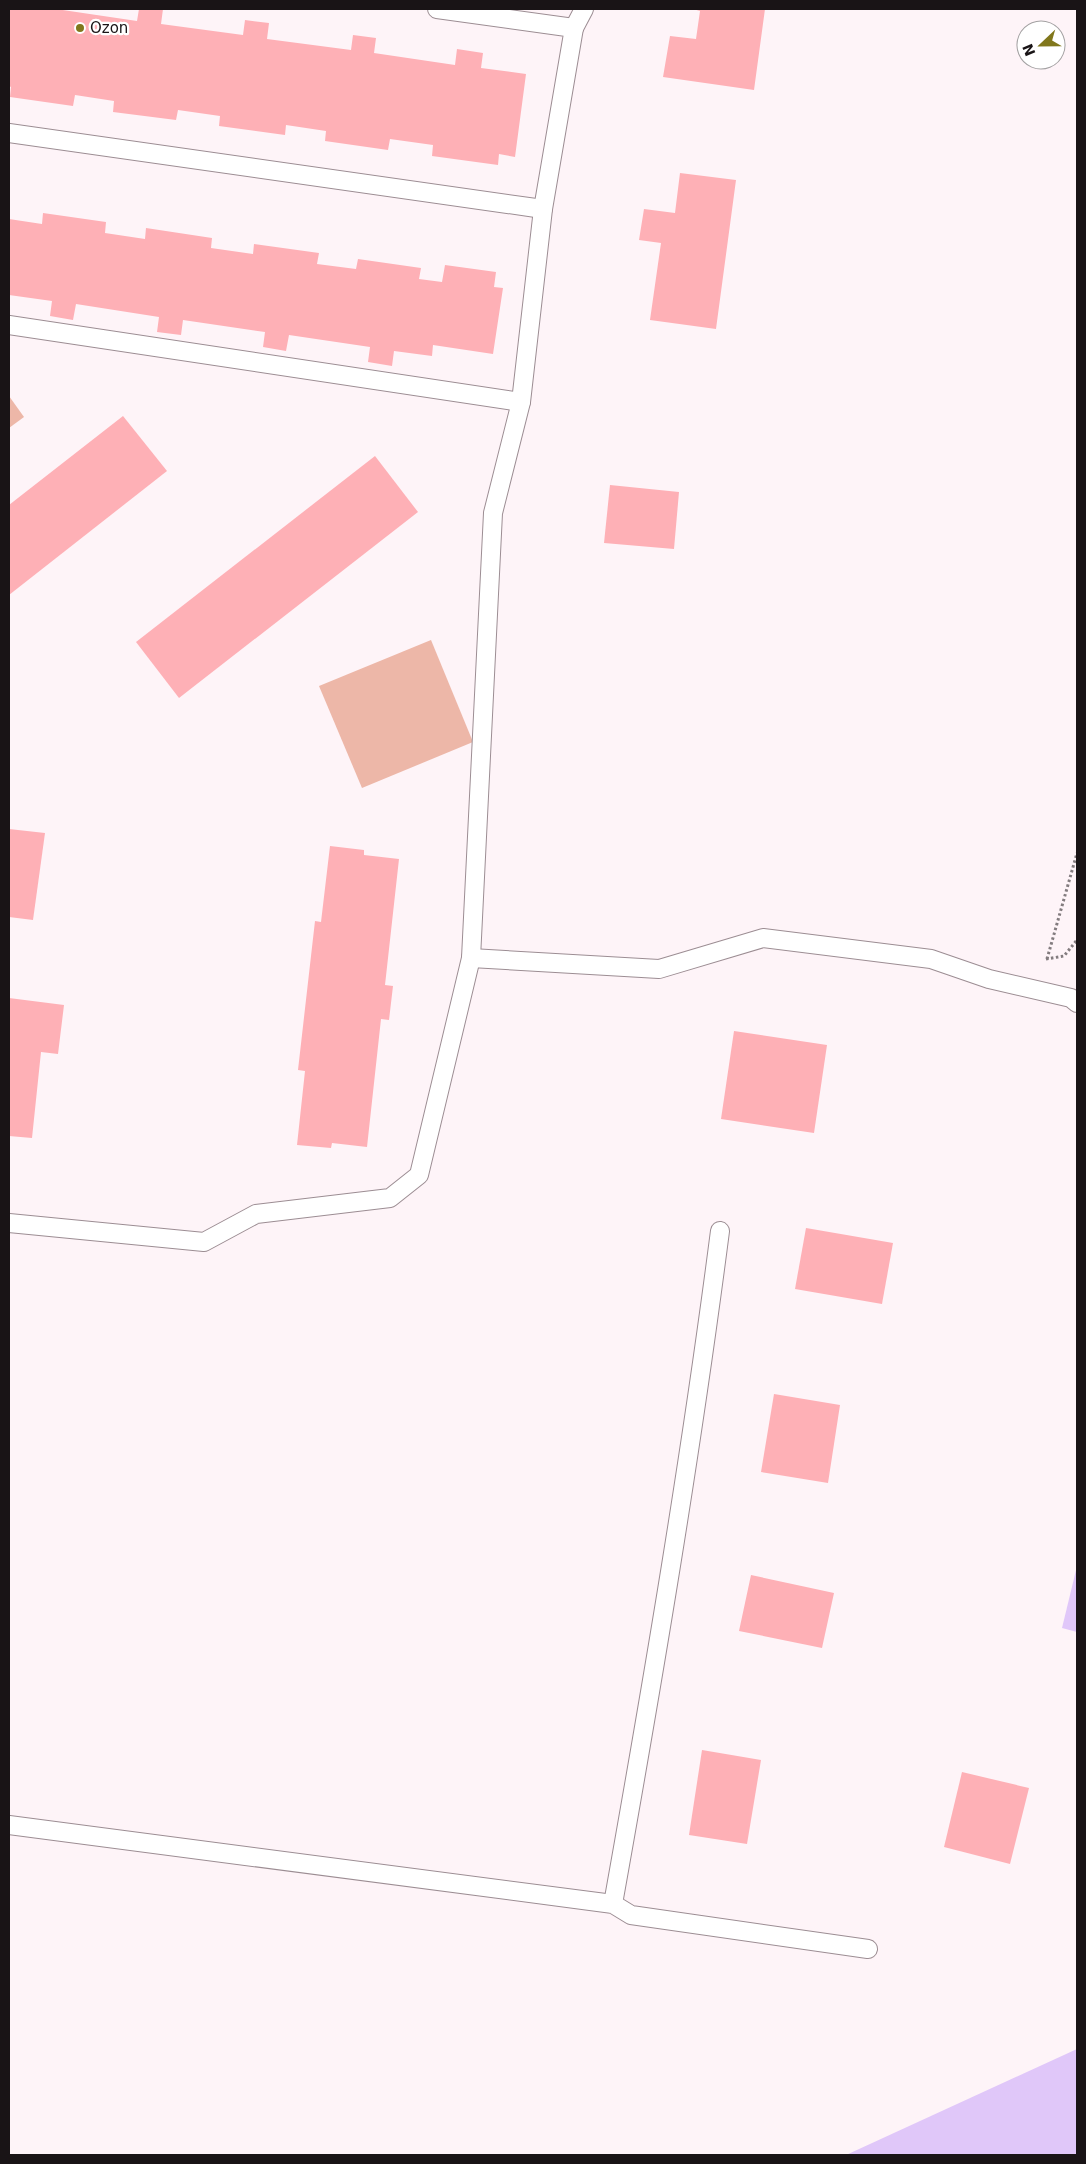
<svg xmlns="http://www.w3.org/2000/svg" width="1086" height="2164" font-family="'DejaVu Sans',sans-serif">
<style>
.green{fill:#edb7a8}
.water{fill:#e0c7f9}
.building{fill:#feb0b6}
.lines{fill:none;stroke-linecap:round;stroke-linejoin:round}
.service-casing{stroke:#9c8d93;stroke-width:20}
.path{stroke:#837c7f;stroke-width:3;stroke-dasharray:2.5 2.5;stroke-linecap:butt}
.service{stroke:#fff;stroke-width:18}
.poi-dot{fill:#81771c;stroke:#fff;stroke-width:2}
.labels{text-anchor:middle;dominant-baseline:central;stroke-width:4.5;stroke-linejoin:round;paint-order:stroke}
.poi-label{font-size:15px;fill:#191416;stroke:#fff;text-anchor:start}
</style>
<rect width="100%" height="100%" fill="#fef4f8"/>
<g class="green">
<path d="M9,396L24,417L9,428Z"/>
<path d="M431,640L473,742L362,788L319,686Z"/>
</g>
<g class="water">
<path d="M1077,1566V1632L1062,1628Z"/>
<path d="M1077,2049V2155H846Z"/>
</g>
<g class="building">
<path d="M9,9H56L137,21L139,9H163L161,24L243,35L245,20L269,23L267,39L351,50L353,35L376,38L374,53L455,65L457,49L483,53L481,68L526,74L515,157L499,154L498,165L432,156L433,145L390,139L388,150L325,141L326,131L286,125L285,135L219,126L220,116L178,110L176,120L113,112L114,101L75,95L73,106L10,97L11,87L9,86Z"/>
<path d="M693,9H765L754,90L663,77L670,36L696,39L700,11Z"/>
<path d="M680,173L736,180L716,329L650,320L661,243L639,240L644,209L675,213Z"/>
<path d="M43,213L106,222L105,233L145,239L146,228L212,238L211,248L253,254L254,244L319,253L317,264L356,269L358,259L421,268L419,279L442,282L445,265L496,272L494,287L503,288L493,354L433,345L432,356L394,351L392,366L368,362L370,347L289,335L286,351L263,347L265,332L183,320L181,335L157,332L159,317L76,304L73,320L50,316L52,301L9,295V219L42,224Z"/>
<path d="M123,416L167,471L9,595V505Z"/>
<path d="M375,456L418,512L179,698L136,642Z"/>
<path d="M610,485L679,492L674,549L604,543Z"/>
<path d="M9,829L45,833L33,920L9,917Z"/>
<path d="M330,846L364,850V855L399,859L385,985L393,986L389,1020L381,1019L367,1147L332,1143L331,1148L297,1145L305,1071L298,1070L315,921L321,922Z"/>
<path d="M9,998L64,1005L58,1054L41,1052L32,1138L9,1136Z"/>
<path d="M734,1031L827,1045L814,1133L721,1119Z"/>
<path d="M806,1228L893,1243L882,1304L795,1289Z"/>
<path d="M774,1394L840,1405L828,1483L761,1472Z"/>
<path d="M751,1575L834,1593L822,1648L739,1631Z"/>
<path d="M702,1750L761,1760L747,1844L689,1835Z"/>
<path d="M962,1772L1029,1788L1010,1864L944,1847Z"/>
</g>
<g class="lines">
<defs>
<g id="service">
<path d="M574,28L584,9"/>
<path d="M9,133L543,209"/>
<path d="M9,325L521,402"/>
<path d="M471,958L659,969L763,938L931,959L989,979L1071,998L1077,1003"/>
<path d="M9,1223L204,1242L256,1214L390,1198L419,1175L471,958L493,513L521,402L543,209L574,28L437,9"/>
<path d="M9,1825L613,1904L631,1915L868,1949"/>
<path d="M613,1904C653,1680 691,1456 720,1231"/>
</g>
</defs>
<use href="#service" class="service-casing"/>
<g class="path">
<path d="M1046,959L1064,956L1077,940"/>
<path d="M1047,959L1077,853"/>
</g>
<use href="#service" class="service"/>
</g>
<circle class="poi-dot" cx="80" cy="28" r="5"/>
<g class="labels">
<g class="poi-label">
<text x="90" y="28">Ozon</text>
</g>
</g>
<rect width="1086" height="2164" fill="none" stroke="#191416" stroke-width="20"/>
<g transform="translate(1041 45) rotate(248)"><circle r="24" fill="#ffffff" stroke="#a3a1a2"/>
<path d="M0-4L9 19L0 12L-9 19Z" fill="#81771c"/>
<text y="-8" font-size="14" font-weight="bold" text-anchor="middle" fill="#191416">N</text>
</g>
</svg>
